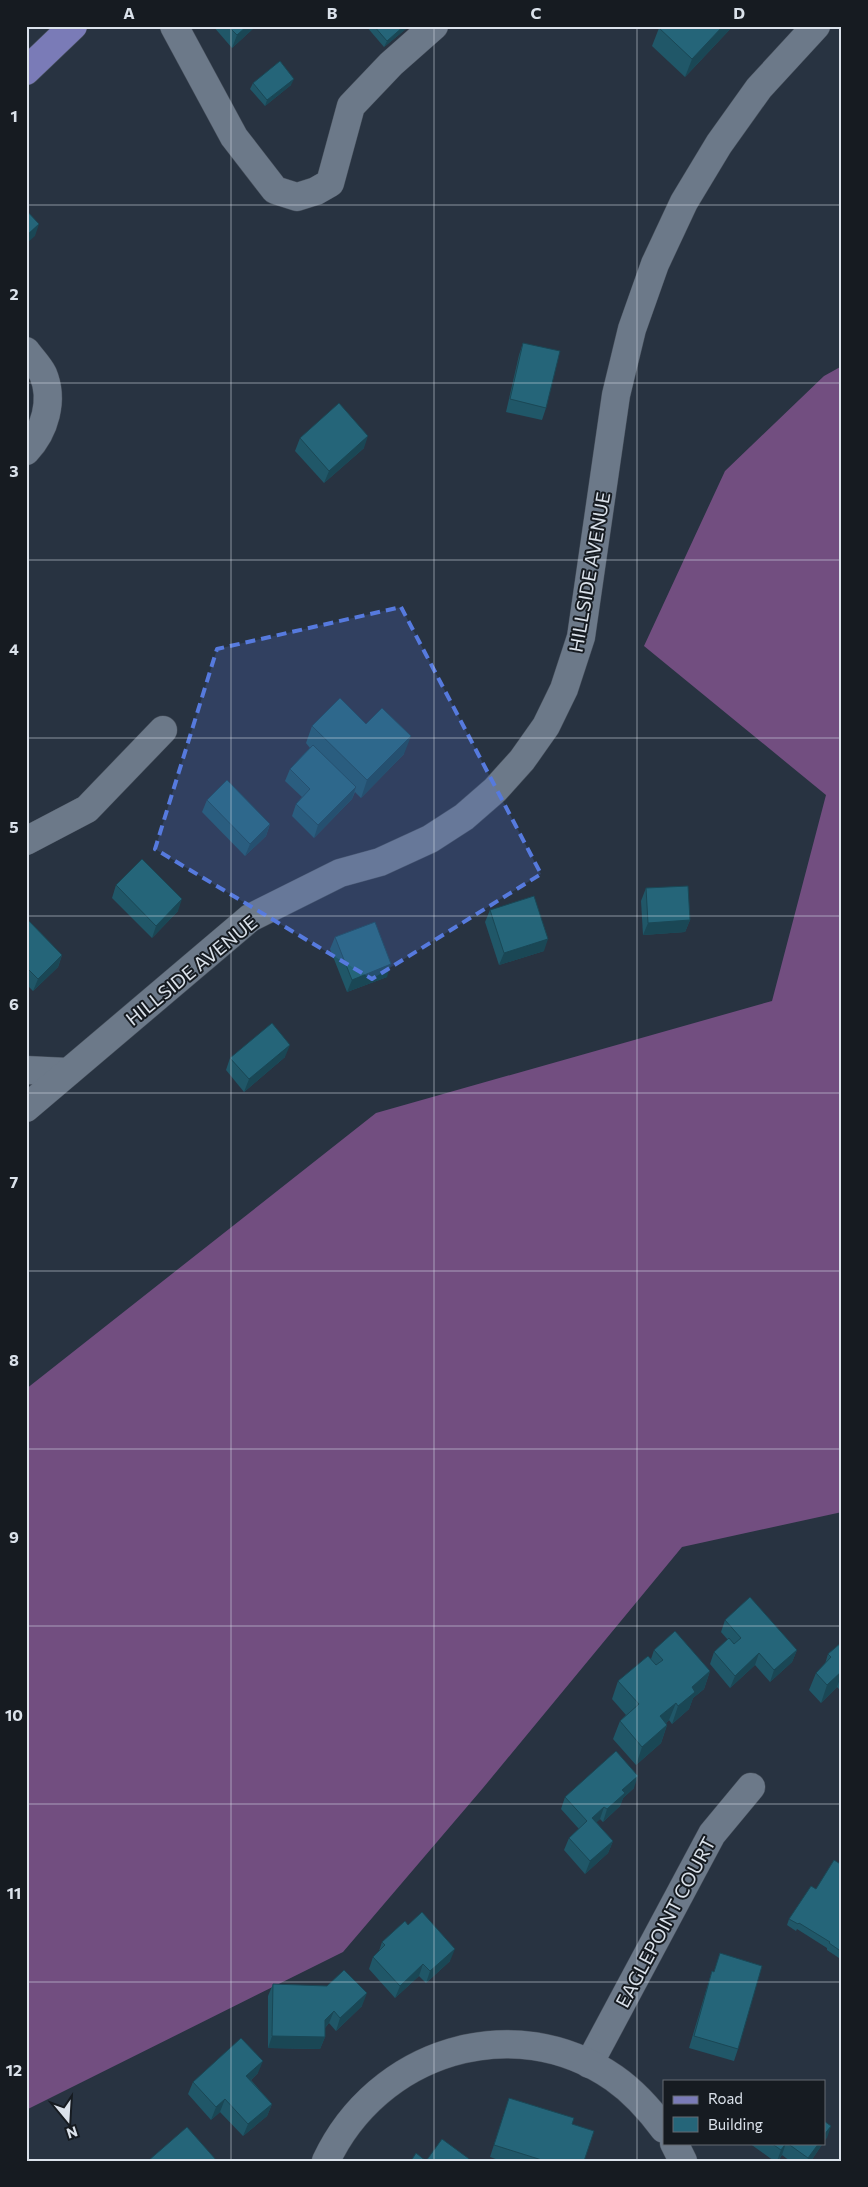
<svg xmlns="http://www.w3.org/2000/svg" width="868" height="2187" font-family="Commissioner,sans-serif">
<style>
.forest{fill:#724e80}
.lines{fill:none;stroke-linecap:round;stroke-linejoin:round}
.minor-casing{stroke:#464f5b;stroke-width:29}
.major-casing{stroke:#464f5b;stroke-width:29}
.minor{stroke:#6c7989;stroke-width:28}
.major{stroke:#7a7bb7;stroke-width:28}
.wall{fill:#205768}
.shaded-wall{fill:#1a4755}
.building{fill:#256579;stroke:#1a4755}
.marked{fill:#567ade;fill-opacity:0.2;stroke:#567ade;stroke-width:4;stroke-dasharray:10 6;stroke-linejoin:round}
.grid{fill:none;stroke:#dbe2eb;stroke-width:1;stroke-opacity:0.55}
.labels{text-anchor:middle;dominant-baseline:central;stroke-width:4;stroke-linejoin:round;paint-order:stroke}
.street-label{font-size:19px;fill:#dbe2eb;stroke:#161b21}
.neatline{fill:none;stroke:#dbe2eb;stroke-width:2}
.grid-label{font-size:16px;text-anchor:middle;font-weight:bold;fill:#dbe2eb}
</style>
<rect width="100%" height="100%" fill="#283341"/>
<path class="forest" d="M842,366V1512L682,1547L483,1788L343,1952L26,2110V1389L376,1113L772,1001L826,795L644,646L725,471L824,376Z"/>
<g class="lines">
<defs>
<g id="minor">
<path d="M174,26L234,137L275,190L297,197L316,191L330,183L351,106L391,64L434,26"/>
<path d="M26,351C31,358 39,366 43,374C54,400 45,431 26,451"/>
<path d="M26,841L87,809L163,730"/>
<path d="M26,1070L68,1072"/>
<path d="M26,1108L250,918L340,873L380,862L430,839L464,817L495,790L522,760L546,726L564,689L581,637L616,395L632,329L655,264L684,202L719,144L759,88L816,26"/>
<path d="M589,2064L712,1834L751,1787"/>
<path d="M674,2143L683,2161"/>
<path d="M326,2161C377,2052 513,2008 614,2078C634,2092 650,2110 664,2129"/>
</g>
<path id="major" d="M26,71L73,26"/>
</defs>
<use href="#minor" class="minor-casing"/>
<use href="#major" class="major-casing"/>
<use href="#minor" class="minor"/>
<use href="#major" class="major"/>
</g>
<g class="wall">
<path d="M213,26H256L232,48Z"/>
<path d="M366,26H408L407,28L384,47Z"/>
<path d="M733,26L685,77L652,46L659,28Z"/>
<path d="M253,83L291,85L265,106L250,89Z"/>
<path d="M523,343L546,408L542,420L506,412L519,355Z"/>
<path d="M300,438L364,448L324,483L295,451Z"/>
<path d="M366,724L404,754L361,798L355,792L352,799L314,838L292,816L296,804L302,797L285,781L290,769L310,748L306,743L312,726Z"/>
<path d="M207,800L270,824L266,836L245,856L202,812Z"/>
<path d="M116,885L178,911L152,938L112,898Z"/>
<path d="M646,888L690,920L685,932L643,935L641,901Z"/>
<path d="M490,910L544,951L499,965L485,922Z"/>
<path d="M26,918L62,955L58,967L33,991L26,984Z"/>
<path d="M335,937L387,977L347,992L330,949Z"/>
<path d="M285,1057L244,1092L226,1070L230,1058Z"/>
<path d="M725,1620L797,1650L792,1662L770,1682L755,1665L730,1688L710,1664L714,1652L728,1640L721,1632Z"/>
<path d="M842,1642V1692L837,1687L821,1703L809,1690L816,1673L825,1664L828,1654Z"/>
<path d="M654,1650L710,1671L704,1689L693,1698L689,1709L672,1724L669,1720L666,1723L667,1725L661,1743L636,1765L613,1739L620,1721L626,1715L612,1699L618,1681L651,1659Z"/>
<path d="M634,1788L623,1798L620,1806L603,1822L600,1819L596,1822L613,1841L608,1853L585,1874L564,1850L569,1838L579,1829L561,1809L565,1797Z"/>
<path d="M842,1865V1960L827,1950V1948L797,1929L796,1931L787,1925L789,1919L816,1889Z"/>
<path d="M382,1942L450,1961L426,1983L419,1976L395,1998L369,1969L373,1957L379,1951Z"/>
<path d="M720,1953L738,2049L734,2061L689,2048L708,1984L712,1971L714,1972Z"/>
<path d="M273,1984L362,2006L336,2031L329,2023L325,2028V2037L320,2049L268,2048V1996Z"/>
<path d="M258,2073L251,2080L272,2104L267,2116L243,2136L220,2112L211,2120L188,2094L193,2082Z"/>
<path d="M509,2098L572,2124L584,2161H501L490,2157Z"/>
<path d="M749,2143H823L811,2161H790L782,2155L778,2161H774Z"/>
</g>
<g class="shaded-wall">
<path d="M247,26H256L232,48L237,35Z"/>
<path d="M404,26H408L407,28L384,47L387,41Z"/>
<path d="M723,26H733L685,77L692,59Z"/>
<path d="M294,79L291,85L265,106L267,100Z"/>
<path d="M39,224L35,236L26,244V236Z"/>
<path d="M368,436L364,448L324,483L329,471Z"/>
<path d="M411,736L404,754L361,798L367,780Z"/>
<path d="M356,787L352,799L314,838L318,825Z"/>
<path d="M270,824L266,836L245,856L250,844Z"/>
<path d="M182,899L178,911L152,938L156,926Z"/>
<path d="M690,920L685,932L643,935L648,923Z"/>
<path d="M548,939L544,951L499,965L504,953Z"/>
<path d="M62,955L58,967L33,991L38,979Z"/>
<path d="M391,964L387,977L347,992L352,980Z"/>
<path d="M290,1045L285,1057L244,1092L249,1079Z"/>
<path d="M797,1650L792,1662L770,1682L774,1670Z"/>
<path d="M759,1653L755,1665L730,1688L735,1676Z"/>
<path d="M710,1671L704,1689L693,1698L689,1709L672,1724L678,1706L692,1687Z"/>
<path d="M842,1671V1674L837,1687L821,1703L827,1685Z"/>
<path d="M676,1703L669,1720L653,1734L660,1716Z"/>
<path d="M667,1725L661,1743L636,1765L642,1747Z"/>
<path d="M638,1776L634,1788L623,1798L620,1806L603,1822L607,1809L622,1790Z"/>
<path d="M604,1807L600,1819L588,1831L592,1818Z"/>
<path d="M613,1841L608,1853L585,1874L590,1861Z"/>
<path d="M455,1949L450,1961L426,1983L430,1971Z"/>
<path d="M423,1964L419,1976L395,1998L400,1986Z"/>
<path d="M367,1993L362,2006L336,2031L340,2018Z"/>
<path d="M334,2011L329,2023L321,2032L325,2020Z"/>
<path d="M272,2036L325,2037L320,2049L268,2048Z"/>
<path d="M263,2061L258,2073L242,2088L246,2076Z"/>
<path d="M225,2099L220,2112L211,2120L216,2107Z"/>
<path d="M272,2104L267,2116L243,2136L248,2124Z"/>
<path d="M831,2126L827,2138L824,2141V2135Z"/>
<path d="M786,2143L782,2155L777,2161L781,2150Z"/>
<path d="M819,2143H823L811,2161H807L808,2158Z"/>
</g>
<g class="building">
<path d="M228,26H247L237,35Z"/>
<path d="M374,26H404L387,41Z"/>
<path d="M660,26H723L692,59L659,28Z"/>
<path d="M280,61L294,79L267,100L253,83Z"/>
<path d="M26,210L39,224L26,236Z"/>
<path d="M523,343L560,351L546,408L510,399Z"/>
<path d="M339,403L368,436L329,471L300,438Z"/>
<path d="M340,698L366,724L382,708L411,736L367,780L312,726Z"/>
<path d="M313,745L356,787L318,825L296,804L310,789L290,769Z"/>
<path d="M227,780L270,824L250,844L207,800Z"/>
<path d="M142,859L182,899L156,926L116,885Z"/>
<path d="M688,886L690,920L648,923L646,888Z"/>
<path d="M534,896L548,939L504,953L490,910Z"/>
<path d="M26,918L62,955L38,979L26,967Z"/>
<path d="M375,922L391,964L352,980L335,937Z"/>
<path d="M272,1023L290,1045L249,1079L230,1058Z"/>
<path d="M750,1597L797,1650L774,1670L759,1653L735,1676L714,1652L729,1638L734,1644L741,1638L725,1620Z"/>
<path d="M675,1631L710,1671L692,1687L695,1692L678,1706L676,1703L660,1716L667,1725L642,1747L620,1721L639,1704L618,1681L648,1656L656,1665L663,1660L654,1650Z"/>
<path d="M842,1642V1671L827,1685L816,1673L831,1657L828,1654Z"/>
<path d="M616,1751L638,1776L622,1790L625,1793L607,1809L604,1807L592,1818L613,1841L590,1861L569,1838L587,1821L565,1797Z"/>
<path d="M834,1860L842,1865V1952L829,1943L830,1942L799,1923L798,1924L789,1919L811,1886L816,1889Z"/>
<path d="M422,1912L455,1949L430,1971L423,1964L400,1986L373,1957L385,1945L382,1942L405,1921L408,1925Z"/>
<path d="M720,1953L762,1966L738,2049L694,2036L712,1971L714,1972Z"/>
<path d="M344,1970L367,1993L340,2018L334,2011L325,2020V2037L272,2036L273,1984L327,1986Z"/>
<path d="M241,2038L263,2061L246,2076L272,2104L248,2124L225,2099L216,2107L193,2082Z"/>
<path d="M509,2098L574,2118L572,2124L594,2131L584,2161H545L494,2145Z"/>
<path d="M824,2121L831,2126L824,2135Z"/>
<path d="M187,2127L217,2161H148Z"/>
<path d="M442,2139L472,2161H426Z"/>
<path d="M771,2143H786L781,2150Z"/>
<path d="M787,2143H819L808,2158Z"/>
<path d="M416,2153L426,2161H411Z"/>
</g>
<path class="marked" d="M401,607L541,874L372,979L155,849L217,649Z"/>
<path class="grid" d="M231,26V2161M434,26V2161M637,26V2161M26,205H842M26,383H842M26,560H842M26,738H842M26,916H842M26,1093H842M26,1271H842M26,1449H842M26,1626H842M26,1804H842M26,1982H842"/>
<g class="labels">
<g class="street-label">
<text transform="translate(589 572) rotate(-80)">HILLSIDE AVENUE</text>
<text transform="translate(191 970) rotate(-39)">HILLSIDE AVENUE</text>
<text transform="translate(665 1922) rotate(-62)">EAGLEPOINT COURT</text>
</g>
</g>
<rect width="868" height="2187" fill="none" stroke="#161b21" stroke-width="55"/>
<rect x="663" y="2080" width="162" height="65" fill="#161b21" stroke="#656b72"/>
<rect x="673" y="2096" width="25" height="8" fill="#7a7bb7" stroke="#656b72"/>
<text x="708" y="2104" font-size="15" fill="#dbe2eb">Road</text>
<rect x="673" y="2117" width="25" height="15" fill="#256579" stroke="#656b72"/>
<text x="708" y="2130" font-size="15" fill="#dbe2eb">Building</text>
<g transform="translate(68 2120) rotate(162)" stroke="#161b21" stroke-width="4" paint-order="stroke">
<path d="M0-4L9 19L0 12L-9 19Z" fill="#dbe2eb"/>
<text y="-8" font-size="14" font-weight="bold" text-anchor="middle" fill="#dbe2eb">N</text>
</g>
<rect x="28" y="28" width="812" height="2132" class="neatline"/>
<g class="grid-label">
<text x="129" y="19">A</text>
<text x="332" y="19">B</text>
<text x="536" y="19">C</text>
<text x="739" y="19">D</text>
<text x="14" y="122">1</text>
<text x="14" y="300">2</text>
<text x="14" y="477">3</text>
<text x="14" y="655">4</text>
<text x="14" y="833">5</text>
<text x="14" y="1010">6</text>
<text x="14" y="1188">7</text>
<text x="14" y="1366">8</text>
<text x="14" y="1543">9</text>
<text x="14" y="1721">10</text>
<text x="14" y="1899">11</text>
<text x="14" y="2076">12</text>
</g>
</svg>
